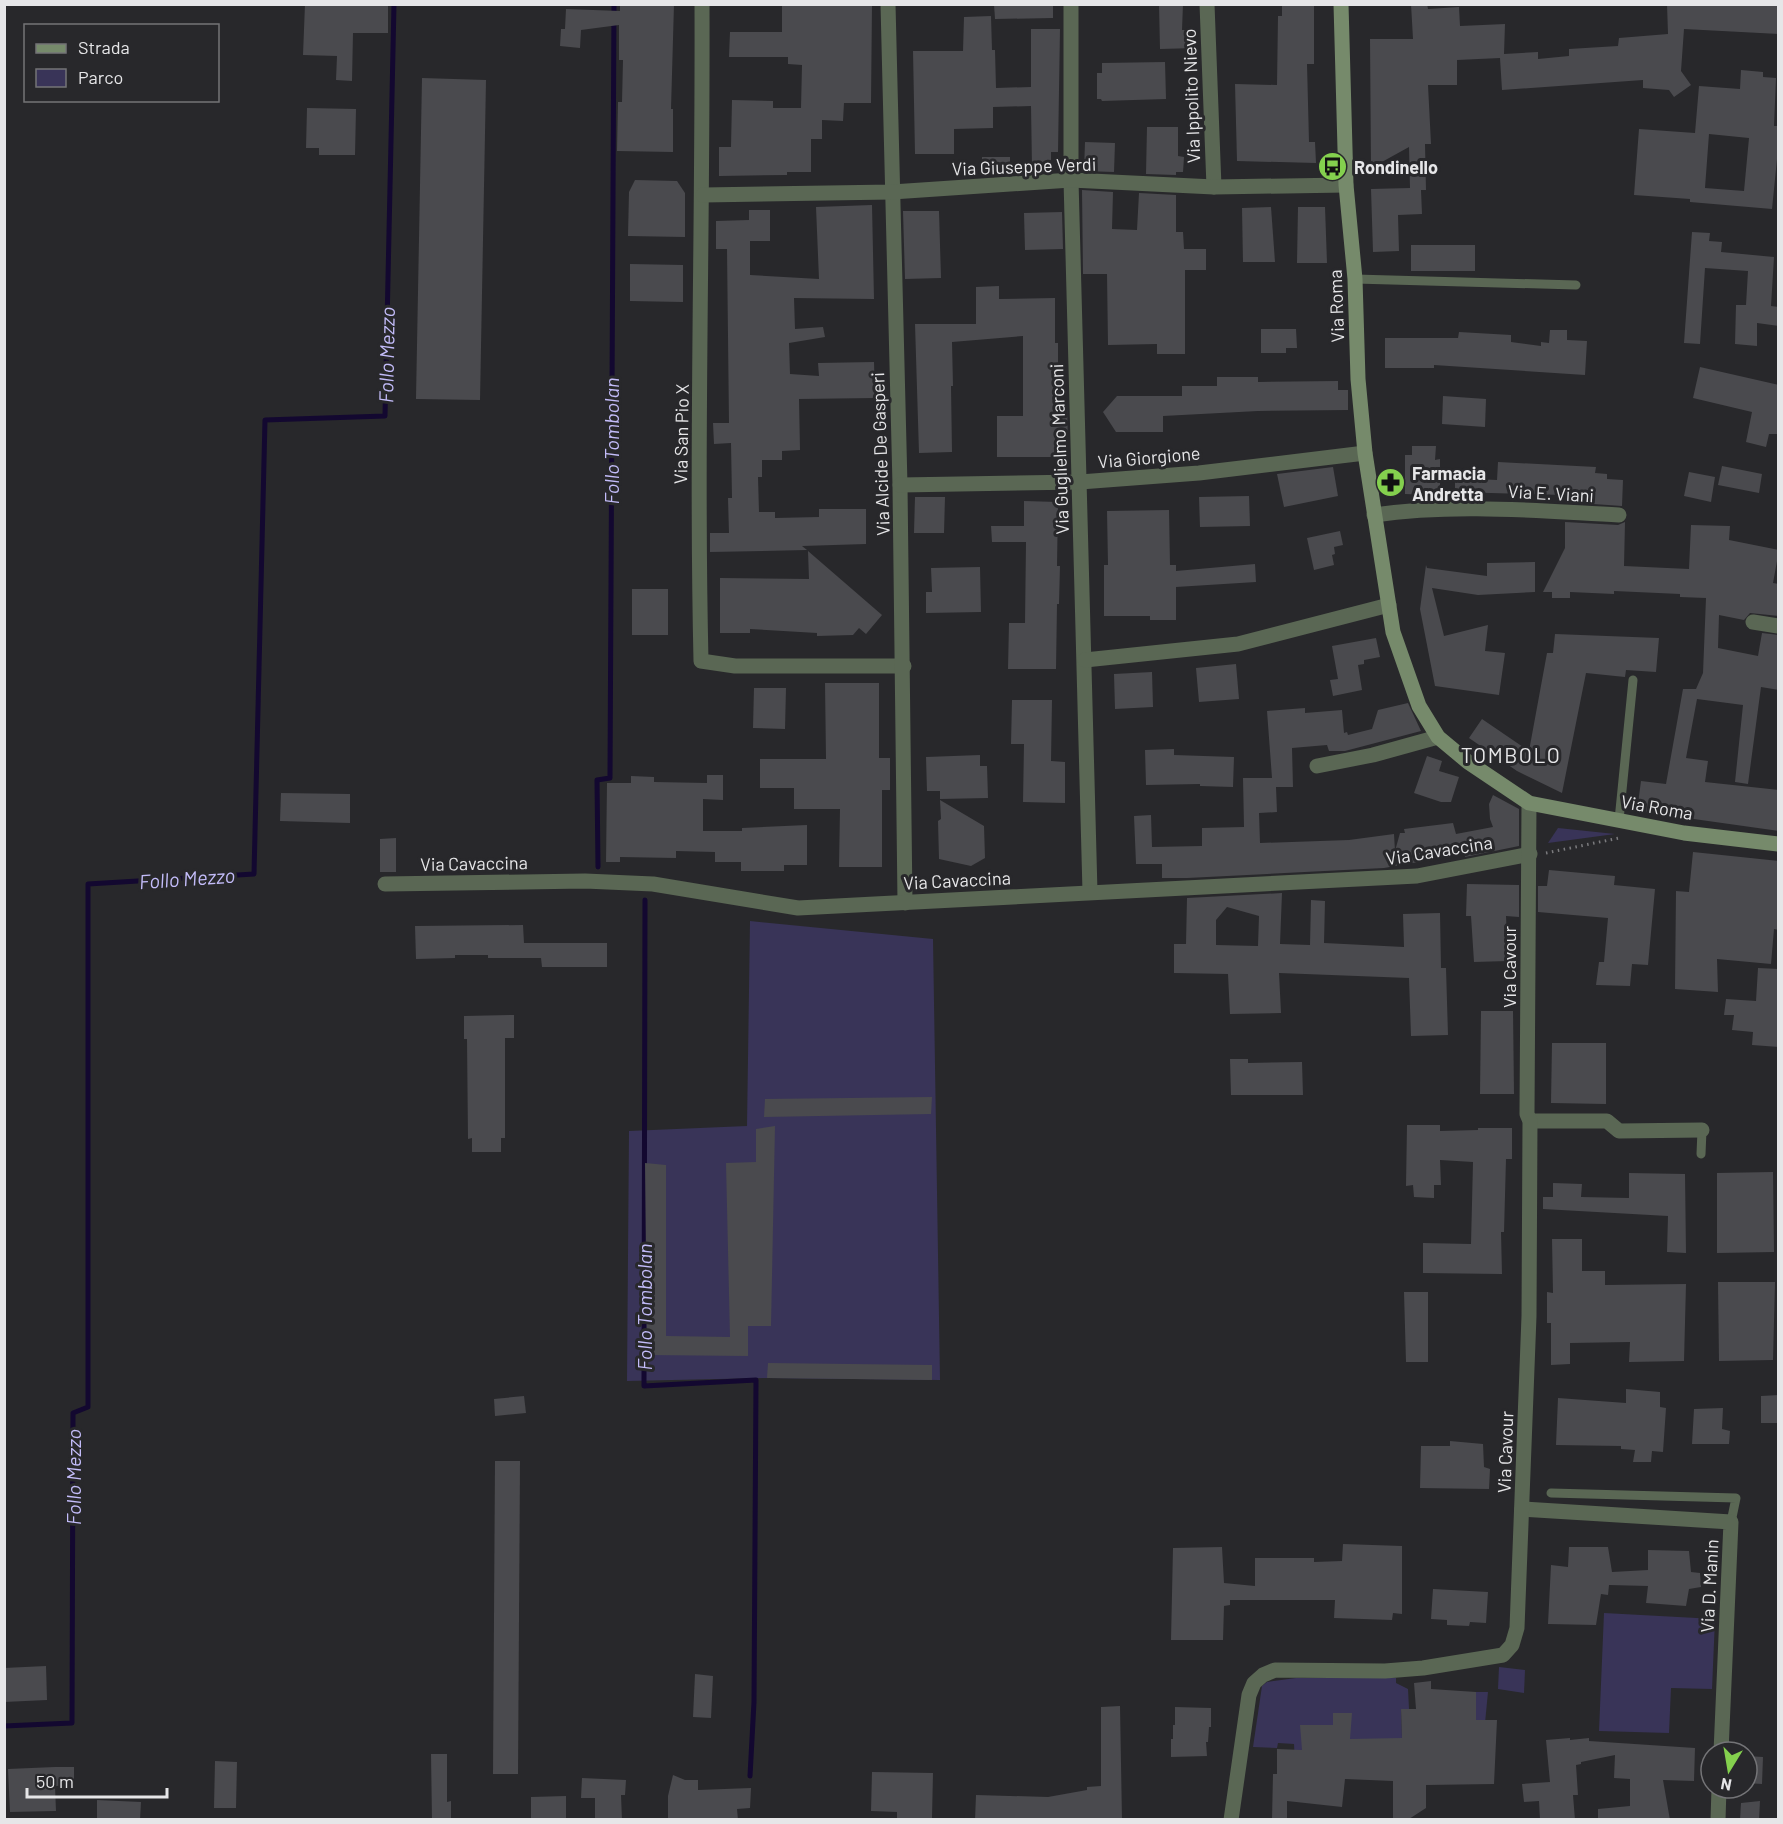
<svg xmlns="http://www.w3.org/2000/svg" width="1783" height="1824" font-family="Barlow,sans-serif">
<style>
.green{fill:#393458}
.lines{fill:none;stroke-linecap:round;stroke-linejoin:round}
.stream{stroke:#130830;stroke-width:5}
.building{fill:#4a4a4e;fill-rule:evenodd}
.path{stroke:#7b7b7e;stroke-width:3;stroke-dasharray:1.5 4.5;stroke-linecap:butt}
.lane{stroke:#5a6754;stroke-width:9}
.street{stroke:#5a6754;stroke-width:15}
.secondary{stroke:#768a6b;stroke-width:15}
.labels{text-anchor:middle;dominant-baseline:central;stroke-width:6;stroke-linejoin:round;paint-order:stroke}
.street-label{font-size:18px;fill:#e6e6e8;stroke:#28282b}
.poi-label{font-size:18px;font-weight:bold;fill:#e6e6e8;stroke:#28282b;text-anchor:start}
.water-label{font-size:20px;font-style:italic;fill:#c3bcf9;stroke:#28282b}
.quarter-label{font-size:21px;letter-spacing:1.5px;fill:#e6e6e8;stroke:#28282b}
</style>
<rect width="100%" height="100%" fill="#28282b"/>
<g class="green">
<path d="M1558,828L1615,834L1548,843Z"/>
<path d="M750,921L933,939L940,1380L767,1378L627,1381L629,1131L747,1126Z"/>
<path d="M1604,1613L1715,1619L1712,1689L1671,1688L1669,1733L1599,1731Z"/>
<path d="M1499,1667L1525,1670L1524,1693L1498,1689Z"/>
<path d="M1296,1678H1396V1683L1408,1689L1409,1709H1401L1402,1738L1295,1765L1294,1744L1278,1743L1277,1748L1253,1747L1262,1686L1267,1682Z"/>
<path d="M1476,1692H1488L1485,1723H1476Z"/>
</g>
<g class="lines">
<g class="stream">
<path d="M598,867L597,780L610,778L614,4"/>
<path d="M645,900L644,1386L756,1380L754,1702L750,1776"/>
<path d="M4,1726L72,1723L73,1413L88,1407V884L254,874L265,420L385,416L394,4"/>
</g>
</g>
<g class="building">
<path d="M305,4H388V33H353L352,81L336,80L337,56L303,55Z"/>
<path d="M620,4H674L671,109H673V152L617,151L618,102H622L623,60H619V25L581,30L580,48L560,46L561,29H565L566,9L620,11Z"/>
<path d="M782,4H872L871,103H844L843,121L822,120V139H811V172H787V175L719,176V147H731L732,100L773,101V108H801L802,65L788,64V57H729L730,32H782Z"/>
<path d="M994,4H1053V18L995,19Z"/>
<path d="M1159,4H1183L1182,30H1196V48L1160,49Z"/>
<path d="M1282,4H1314V64H1307L1309,142H1315L1316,163L1237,161L1235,84L1277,85L1278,16H1282Z"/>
<path d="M1411,4H1427L1428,9L1459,7L1460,26L1505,24L1504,54L1538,52V59L1569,56V49L1618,46L1619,38L1668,34L1667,4H1779V34L1684,29L1681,71L1691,85L1674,97L1669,90L1643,88V80L1502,90L1500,58L1457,60V85H1428L1431,144H1425L1426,190H1421L1422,214L1398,215L1399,251L1373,252L1371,189L1410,188L1409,147L1371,168L1370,39H1413Z"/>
<path d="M991,16L992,50H995L996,88L1031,87V29H1060L1058,152H1051V168H1032L1031,106L993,107V128L954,129V154H915L913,51H963L964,17Z"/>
<path d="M1165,62L1166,99L1102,101L1101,99H1097V73H1102V63Z"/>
<path d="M1741,70L1763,72V77L1776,78L1774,126H1779V139L1772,209L1690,202V199L1634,195L1639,129L1695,133L1699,86L1740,89ZM1709,134L1749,138L1744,191L1705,188Z"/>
<path d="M422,78L486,80L480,400L416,399Z"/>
<path d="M307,108L356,109L355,155H319V148H306Z"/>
<path d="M1147,127H1178V156L1184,157L1183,172H1176V175L1146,174Z"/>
<path d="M1085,142L1115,143L1114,172L1084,171Z"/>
<rect x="982" y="157" width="28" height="17"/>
<path d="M635,180L677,181L685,193V237L628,236L629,192Z"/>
<path d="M1082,190L1113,192L1112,229L1137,230L1139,193L1176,195V232H1183L1184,249H1206V270H1185V354H1157V344L1108,345L1107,274H1083Z"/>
<path d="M872,205L874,299L794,298L795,329L823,327L825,337L789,343L790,374L819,376L818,363L874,362L875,398L799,399L800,450L782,451V460H762V477H758L759,512H775V518L819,517V509H866V544L802,546L807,550L710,552V533H729L728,498H732L731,443L714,444L713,423H729L727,249H716V221L749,220V210H770V241H750V275L819,279L816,207Z"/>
<path d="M1271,207L1275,262H1243L1242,208Z"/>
<path d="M1298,207H1325L1327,263H1297Z"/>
<path d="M903,211H939L941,278L905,279Z"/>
<path d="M1062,212L1063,249L1025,250L1024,213Z"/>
<path d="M1692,232L1710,233L1709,241L1722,242L1721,252L1774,257L1771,306L1779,307V326L1757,323V346L1735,344L1736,305H1746L1748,271L1705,268L1700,344L1684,343Z"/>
<rect x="1411" y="245" width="64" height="26"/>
<path d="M630,264L683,265V302L630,301Z"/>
<path d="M999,286V299L1055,298V343H1058V400H1067L1068,450H1055V457H997V416H1023V336L952,342L953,386H951L952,452L919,453L915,324H976V287Z"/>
<path d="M1261,329H1296L1297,348H1286V353H1261Z"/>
<path d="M1550,330H1567V340L1587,341L1585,375L1434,365V368H1385V338H1458L1459,332L1511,335V342L1541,346V342L1549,343Z"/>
<path d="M1700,367L1779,385V434H1769L1766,447L1746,442L1752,412L1693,398Z"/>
<path d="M1217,377H1258V382L1338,381V390H1348V410L1258,411L1163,416V432H1116L1103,412L1117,396H1182V386H1217Z"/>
<path d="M1443,396L1486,399L1485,427L1442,424Z"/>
<path d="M1412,446H1436L1435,460L1440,459V492L1430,491V495L1405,494V455H1412Z"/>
<path d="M1498,462L1596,467L1595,473L1607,474V479L1623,480L1622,506L1565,502L1564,495L1455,492V478L1497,480Z"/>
<path d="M1722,466L1762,474L1759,493L1718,485Z"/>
<path d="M1333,467L1338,496L1284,507L1277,474Z"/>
<path d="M1689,472L1715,477L1711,502L1684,496Z"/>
<path d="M1249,496L1250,526L1200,527L1199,497Z"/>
<path d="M915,497H945L944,533H914Z"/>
<path d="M1024,501L1058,502L1057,566H1060L1059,604H1057L1056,669H1008L1009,623H1025L1026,542H992L991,526H1024Z"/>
<path d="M1169,510L1170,565H1176V571L1255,564L1256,582L1176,587V620H1150V616H1104V565H1108L1107,511Z"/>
<path d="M1565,522L1618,525L1625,522L1624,566L1689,569L1691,525L1730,526L1729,540L1779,550L1773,583L1779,584V616L1750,613L1744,620L1719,615L1718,648L1758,656L1762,633L1779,635V690L1761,687L1748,784L1735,782L1743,705L1697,699L1686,758L1708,761L1705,782L1779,790V831L1637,811L1641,781L1666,784L1683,689H1696L1703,673L1706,598L1680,597V594L1614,591V594L1570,592V598H1552V592H1543L1565,548Z"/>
<path d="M1340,531L1343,545L1334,547L1335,554L1332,555L1334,565L1314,570L1307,538Z"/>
<path d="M808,551L882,615L866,634L859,628L853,635L817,636V633L750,629V633H720V578L809,579Z"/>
<path d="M1535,562V592L1478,595L1432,588L1444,636L1488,625L1485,651L1505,653L1499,695L1435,686L1420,609L1426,565L1427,568L1487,576V563Z"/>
<path d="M980,567L981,612L926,613V592H932L931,568Z"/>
<rect x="632" y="589" width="36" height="46"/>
<path d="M1555,634L1659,638L1656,672L1626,670L1625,677L1586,673L1562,793L1517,771L1469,738L1482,719L1529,751L1547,653H1553Z"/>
<path d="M1376,638L1380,657L1364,660V664L1358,665L1362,690L1333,696L1330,680L1338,679L1332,646Z"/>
<path d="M1236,664L1239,699L1199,702L1196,668Z"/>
<path d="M1152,672L1153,707L1115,709L1114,674Z"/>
<path d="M825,683H879V758H890V790H882V867H839L840,809H794V788H760V759H826Z"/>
<path d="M754,688H786L785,729L753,728Z"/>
<path d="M1012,700H1052L1051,761L1065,762V803L1023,802L1024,744H1011Z"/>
<path d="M1408,703L1421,731L1345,751H1329L1327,745L1292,748L1293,787H1276L1277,812L1259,813L1260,843L1349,840L1394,834L1395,851L1400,833H1405L1404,829L1453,823L1456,834L1493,827L1490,819L1489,804L1493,795L1519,809V846L1465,857V854L1384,868L1187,878H1162V864H1136L1134,816L1151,815L1152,847L1202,846V828L1244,827L1243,778H1272L1267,711L1305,708V713L1342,710L1344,733L1347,732L1348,735L1372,729L1378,710Z"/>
<path d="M1174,749V755L1234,757L1233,787L1200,786V784L1146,785L1145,750Z"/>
<path d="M980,755V766H987L988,798L940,799V791H927L926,757Z"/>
<path d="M1427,756L1442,761L1439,771L1459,777L1451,802H1441L1414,793Z"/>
<path d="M707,775H723V800L703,799V831H742V828L807,825V865H784V871H741V862H715V852L676,851V858L620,857V862H606L607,783H631V776L654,777V782L707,783Z"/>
<path d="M281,793L350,794V823L280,821Z"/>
<path d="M940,800L984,826L985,858L971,866L939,859L938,821L941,819Z"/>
<path d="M396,838V872H380V839Z"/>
<path d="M1693,852L1779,861V930L1774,929L1771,964L1717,959L1718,992L1675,989L1676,891L1689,892Z"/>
<path d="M1549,870L1615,876L1614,885L1655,889L1648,965L1632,964L1630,986L1596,985L1599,962H1604L1608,918L1538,912V886H1547Z"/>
<path d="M1467,884L1519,885V917L1506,916L1508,961L1474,962L1471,916H1466Z"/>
<path d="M1282,893L1280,944L1310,945L1311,900L1325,901L1324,943L1404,947L1403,914L1440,913L1441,968H1446L1448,1035L1411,1036L1409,978L1279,973L1281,1013L1230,1014L1228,974L1174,973V944H1186L1187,898ZM1227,907L1259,916L1258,946L1216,945V920Z"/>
<path d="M523,925L524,943H607V967H542L541,958H488V955H455V958L416,959L415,926Z"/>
<path d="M1758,968L1779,969V1047L1752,1045L1753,1032L1732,1030L1734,1015H1724L1726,999L1756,1001Z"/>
<path d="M1481,1011H1513L1514,1094H1480Z"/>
<path d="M514,1015V1038H505V1138H501V1152H472V1138L468,1139L467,1039H464V1016Z"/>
<path d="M1552,1043H1606V1104L1551,1103Z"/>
<path d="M1230,1059H1248V1063L1302,1062L1303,1095H1231Z"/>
<path d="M932,1097L931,1114L764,1117L765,1099Z"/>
<path d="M1407,1125H1440V1131L1478,1130V1128H1512V1159H1506L1504,1232H1501L1502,1274L1423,1273V1243L1471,1244L1473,1162L1440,1160L1441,1185H1434V1198L1414,1197L1413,1185L1406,1186Z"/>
<path d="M775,1126L771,1326H748V1356L647,1355L645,1163L666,1165V1336L730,1337L726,1163L756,1162V1129Z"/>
<path d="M1773,1172L1774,1252L1717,1253V1173Z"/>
<path d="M1629,1173L1685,1174L1686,1253L1667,1252L1668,1216L1543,1209V1197H1553V1183L1582,1184L1581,1197L1629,1198Z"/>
<path d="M1552,1239H1582V1271H1605V1285L1686,1284L1684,1361L1629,1362L1630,1342L1570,1343V1364L1551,1365V1323H1547V1292L1553,1293Z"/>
<path d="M1718,1282H1775L1773,1360L1719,1361Z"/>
<path d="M1404,1292H1428V1362H1406Z"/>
<path d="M768,1363L932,1365V1380L767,1378Z"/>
<path d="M1626,1389L1660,1392V1407L1666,1408L1663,1452L1652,1451L1651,1462H1633L1635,1450L1621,1449V1446L1556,1445L1558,1398L1626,1403Z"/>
<path d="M1779,1395V1423H1761V1396Z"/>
<path d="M524,1396L526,1413L495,1416L494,1399Z"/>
<path d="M1723,1408L1722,1429L1730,1431L1729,1444H1692L1694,1409Z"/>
<path d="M1450,1441L1483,1444L1484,1467L1490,1469L1489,1489L1420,1488L1421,1446H1450Z"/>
<path d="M495,1461H520L518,1774H493Z"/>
<path d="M1343,1544L1402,1546V1614L1393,1613L1392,1620L1334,1618L1335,1600H1230V1605L1224,1606L1223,1640H1171L1173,1548L1222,1547L1224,1583L1255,1586V1558H1314V1562L1342,1561Z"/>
<path d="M1569,1547H1608L1612,1572L1648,1570V1550L1689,1551L1691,1572L1700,1573L1701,1587L1689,1589L1686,1606L1646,1603L1648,1586L1609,1585L1608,1595L1601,1594L1596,1625L1548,1624L1551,1565L1568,1567Z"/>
<path d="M1433,1589L1488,1592L1486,1623L1470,1622L1469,1626L1447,1625V1620L1431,1619Z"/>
<path d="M46,1666L47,1700L4,1702V1668Z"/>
<path d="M695,1674L713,1676L711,1718L693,1717Z"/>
<path d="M1431,1681V1689L1476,1692V1720H1497L1494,1784L1426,1785V1808L1409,1819L1393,1818V1781L1345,1779L1342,1807L1287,1801V1820H1272L1273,1774H1277V1749L1302,1750L1300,1725H1333V1713H1352L1350,1739L1402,1738L1401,1709H1416L1414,1683Z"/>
<path d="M1120,1706L1122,1820H975L976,1795L1048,1797L1087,1790V1787L1101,1786V1707Z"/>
<path d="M1175,1707L1211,1708V1727H1209L1208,1742H1206L1207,1756L1171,1757V1739H1173V1725H1175Z"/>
<path d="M1570,1738V1740L1589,1738V1741L1695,1748L1694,1781L1663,1780L1670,1820H1598V1809L1630,1806V1779L1614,1778L1615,1755L1581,1762V1764L1576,1765L1578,1795H1573L1575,1820H1540L1539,1801L1524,1802L1522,1784L1550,1782L1546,1740Z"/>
<path d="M431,1754H447V1802L451,1801V1820H432Z"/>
<path d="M1747,1756L1763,1757L1762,1784L1747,1783Z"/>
<path d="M215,1761L237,1762L236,1808H214Z"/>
<path d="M55,1767H74V1785L55,1786L56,1811L10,1812L8,1769Z"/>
<path d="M872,1772L933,1773L932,1818H897V1812L871,1811Z"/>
<path d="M673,1775L685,1780H698V1790L751,1788L750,1808L737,1809L738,1820H668V1796Z"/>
<path d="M582,1778L626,1780L625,1795H621L622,1820H595V1798H581Z"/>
<path d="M566,1796V1820H531V1797Z"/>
<path d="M97,1800L141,1802L140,1820H97Z"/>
<path d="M1760,1801L1759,1820H1740L1741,1803Z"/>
</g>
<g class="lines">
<path class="path" d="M1546,853L1619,838"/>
<g class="lane">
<path d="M1355,279L1576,285"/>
<path d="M1619,820L1633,680"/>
<path d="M1701,1154L1702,1130"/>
<path d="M1551,1493L1736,1498L1731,1522"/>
</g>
<g class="street">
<path d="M702,4C703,223 696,443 701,661L735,666H904"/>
<path d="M888,4L900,485L905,903"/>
<path d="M1071,4V180L1090,892"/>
<path d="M1207,4L1214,187"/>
<path d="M703,195L892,192L1071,180L1214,187L1346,185"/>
<path d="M900,485L1080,482L1199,473L1365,453"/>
<path d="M1374,515C1455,503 1538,511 1619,515"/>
<path d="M1753,622L1778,626"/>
<path d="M1085,660L1238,644L1389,605"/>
<path d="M1317,766L1373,755L1438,737"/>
<path d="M385,884L585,881L653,884L798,908L1417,876L1530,854"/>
<path d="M1530,1121H1607L1619,1131L1702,1130"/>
<path d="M1522,1509L1731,1522L1721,1752"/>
<path d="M1231,1820L1249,1695L1254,1683L1263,1675L1275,1670L1385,1671L1423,1668L1503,1655L1512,1645L1517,1628L1529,1316L1530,1121L1527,1114L1529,803"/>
<path d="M1718,1820L1719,1788"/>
</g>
<path class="secondary" d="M1341,4L1346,185L1355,279L1358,379L1365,453L1393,632L1419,706L1438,737L1468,762L1529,803L1684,833L1778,844"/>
</g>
<defs>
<symbol id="bus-disc" viewBox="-11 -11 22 22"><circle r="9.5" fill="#84d04e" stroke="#28282b"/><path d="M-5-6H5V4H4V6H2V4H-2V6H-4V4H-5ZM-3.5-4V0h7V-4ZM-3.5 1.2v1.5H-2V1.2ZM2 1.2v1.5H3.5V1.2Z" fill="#111"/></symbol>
<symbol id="pharmacy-disc" viewBox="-11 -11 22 22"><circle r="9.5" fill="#84d04e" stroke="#28282b"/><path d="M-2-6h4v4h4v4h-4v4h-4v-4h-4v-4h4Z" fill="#111"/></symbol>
</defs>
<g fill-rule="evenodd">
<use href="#bus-disc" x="1316" y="150" width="33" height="33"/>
<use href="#pharmacy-disc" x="1374" y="466" width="33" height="33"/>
</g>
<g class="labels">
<g class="street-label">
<text transform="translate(1191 96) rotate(-92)">Via Ippolito Nievo</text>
<text transform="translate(1024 166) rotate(-2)">Via Giuseppe Verdi</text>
<text transform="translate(1336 306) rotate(-92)">Via Roma</text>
<text transform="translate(681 434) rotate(-89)">Via San Pio X</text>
<text transform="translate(1059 449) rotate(-92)">Via Guglielmo Marconi</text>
<text transform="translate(880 454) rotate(-92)">Via Alcide De Gasperi</text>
<text transform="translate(1149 457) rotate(-5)">Via Giorgione</text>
<text transform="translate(1551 493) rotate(3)">Via E. Viani</text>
<text transform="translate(1657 807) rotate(10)">Via Roma</text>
<text transform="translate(1439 850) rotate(-9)">Via Cavaccina</text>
<text transform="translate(474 863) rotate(-1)">Via Cavaccina</text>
<text transform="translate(957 880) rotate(-3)">Via Cavaccina</text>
<text transform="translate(1509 967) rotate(-90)">Via Cavour</text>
<text transform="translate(1505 1452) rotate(-88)">Via Cavour</text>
<text transform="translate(1709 1586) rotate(-87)">Via D. Manin</text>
</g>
<g class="poi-label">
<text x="1354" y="167">Rondinello</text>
<text x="1412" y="473">Farmacia<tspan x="1412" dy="21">Andretta</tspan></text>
</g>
<g class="water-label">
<text transform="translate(386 355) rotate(-89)">Follo Mezzo</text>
<text transform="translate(611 441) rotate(-90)">Follo Tombolan</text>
<text transform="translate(187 878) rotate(-4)">Follo Mezzo</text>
<text transform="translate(644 1307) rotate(-90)">Follo Tombolan</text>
<text transform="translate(73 1477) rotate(-90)">Follo Mezzo</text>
</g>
<g class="quarter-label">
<text x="1511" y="754">TOMBOLO</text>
</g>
</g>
<rect width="1783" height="1824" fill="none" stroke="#e6e6e8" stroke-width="12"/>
<rect x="24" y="24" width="195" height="78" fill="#28282b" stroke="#747477" stroke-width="1.5"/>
<rect x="36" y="44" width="30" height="9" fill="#768a6b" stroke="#747477" stroke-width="1.5"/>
<text x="78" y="54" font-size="18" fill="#e6e6e8">Strada</text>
<rect x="36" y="69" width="30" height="18" fill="#393458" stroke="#747477" stroke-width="1.5"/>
<text x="78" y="84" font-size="18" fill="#e6e6e8">Parco</text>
<g transform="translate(1729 1770) rotate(191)"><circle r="28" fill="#28282b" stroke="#747477" stroke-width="1.5"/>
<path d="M0-4.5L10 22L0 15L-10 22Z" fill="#84d04e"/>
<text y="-9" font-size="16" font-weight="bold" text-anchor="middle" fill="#e6e6e8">N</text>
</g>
<path d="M27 1788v9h140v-9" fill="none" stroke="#e6e6e8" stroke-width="3"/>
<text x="36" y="1788" font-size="18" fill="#e6e6e8" stroke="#28282b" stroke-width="4.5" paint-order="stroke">50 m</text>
</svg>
